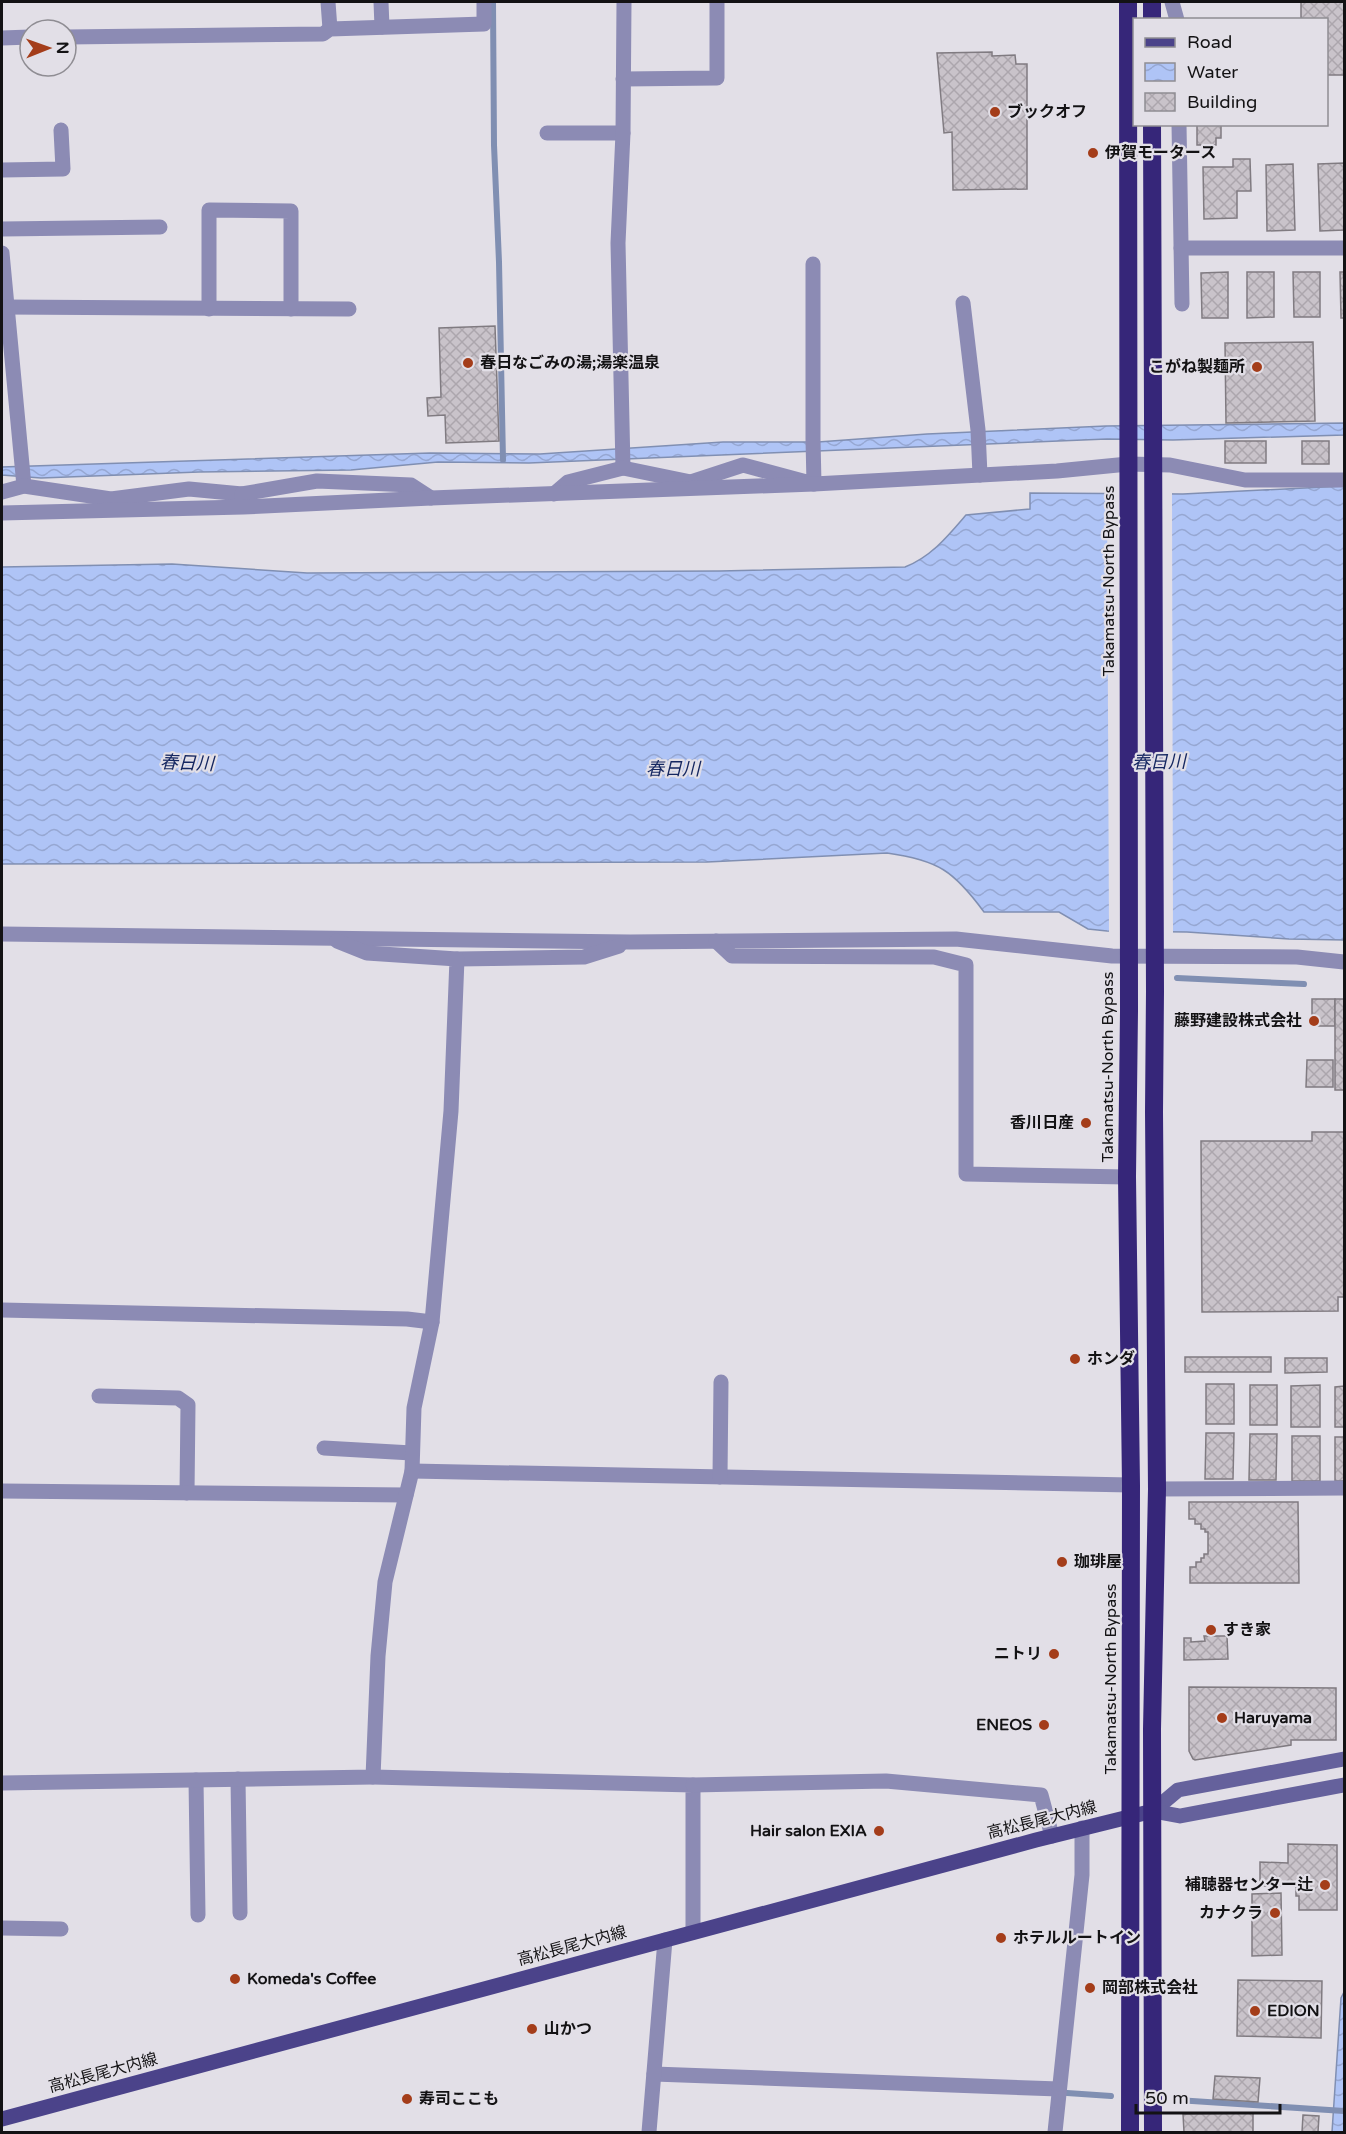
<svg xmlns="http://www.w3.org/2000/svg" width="1346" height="2134" font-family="'Varela Round','Noto Sans JP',sans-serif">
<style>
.water{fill:url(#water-waves);stroke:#808fb2;stroke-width:1.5}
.pier{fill:#e2dfe7}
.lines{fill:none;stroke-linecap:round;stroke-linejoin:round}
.stream{stroke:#808fb2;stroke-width:6}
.building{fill:url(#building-cross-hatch);stroke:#807b81;stroke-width:1.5}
.street{stroke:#8c8bb4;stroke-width:15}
.secondary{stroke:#65619c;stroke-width:15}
.primary{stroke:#4b438a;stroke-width:15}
.highway{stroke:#362679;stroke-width:18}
.poi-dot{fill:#a43d1a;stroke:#e2dfe7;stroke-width:2}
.labels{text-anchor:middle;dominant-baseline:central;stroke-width:4.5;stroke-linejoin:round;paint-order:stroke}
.poi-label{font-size:16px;font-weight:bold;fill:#131214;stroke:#e2dfe7;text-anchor:start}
.street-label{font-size:16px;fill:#131214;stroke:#e2dfe7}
.water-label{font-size:18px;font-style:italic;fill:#152761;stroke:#e2dfe7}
</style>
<defs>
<pattern id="water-waves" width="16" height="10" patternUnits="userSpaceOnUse" patternTransform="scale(1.5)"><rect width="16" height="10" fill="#afc4f6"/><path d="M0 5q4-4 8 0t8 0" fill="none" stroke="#96a7d2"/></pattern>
<pattern id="building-cross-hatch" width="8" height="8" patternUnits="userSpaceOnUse" patternTransform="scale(1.5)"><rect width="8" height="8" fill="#c9c3ca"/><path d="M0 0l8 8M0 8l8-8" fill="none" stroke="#aca6ad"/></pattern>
</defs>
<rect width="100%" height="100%" fill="#e2dfe7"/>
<g class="water">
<path d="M1344,423V435L1173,440L1107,439L529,463L438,462L351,470L199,472L41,478L2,475V467L430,453L540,454L723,442H818L927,434L1106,426Z"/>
<path d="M1344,486V940L1289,939L1187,932L1107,931L1088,929L1059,912H984C954,871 938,860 887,853L707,862L2,864V567L172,564L307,573L720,571L905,567C931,557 948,536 966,515L1030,509V493L1183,494Z"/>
<path d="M1344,1992V2132H1332L1341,1998Z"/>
</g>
<path class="pier" d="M1107,491H1172L1173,935L1109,934Z"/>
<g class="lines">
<g class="stream">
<path d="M493,2L494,145L499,262L503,460"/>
<path d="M1177,978L1304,984"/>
<path d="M1067,2093L1111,2096"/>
<path d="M1177,2100L1344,2111"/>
</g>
</g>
<g class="building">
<path d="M1301,2H1344V75H1326V20H1301Z"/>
<path d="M992,52V56L1015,55L1016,64H1027V189L953,190L952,132L944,133L937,53Z"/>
<path d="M1197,124H1221V138H1216V145H1197Z"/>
<path d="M1233,159H1250L1251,191H1237V218L1204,219L1203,167H1233Z"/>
<path d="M1344,163V230L1320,231L1318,164Z"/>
<path d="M1293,164L1295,230L1267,231L1266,165Z"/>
<path d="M1228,272V318H1202L1201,273Z"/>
<path d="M1247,272H1274V317L1247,318Z"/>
<path d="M1293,272H1320V317H1294Z"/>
<path d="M1340,272H1344V318H1341Z"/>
<path d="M495,326L499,441L446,443L445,415L428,416L427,398L441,397L439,328Z"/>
<path d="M1313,342L1315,421L1226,423L1225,343Z"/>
<rect x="1225" y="441" width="41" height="22"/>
<rect x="1302" y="441" width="27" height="23"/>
<rect x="1312" y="999" width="23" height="27"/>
<rect x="1335" y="999" width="9" height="91"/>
<path d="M1307,1060H1333V1087H1306Z"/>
<path d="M1312,1132H1344V1297H1338V1311L1202,1312L1201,1141H1312Z"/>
<rect x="1185" y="1357" width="86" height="15"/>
<path d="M1285,1358H1327V1372L1285,1373Z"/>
<rect x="1206" y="1384" width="28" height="40"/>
<rect x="1250" y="1385" width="27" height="40"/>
<path d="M1320,1385V1427H1291V1386Z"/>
<path d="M1344,1386V1427H1335V1387Z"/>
<path d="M1206,1433H1234L1233,1479H1205Z"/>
<path d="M1250,1434H1277L1276,1480H1249Z"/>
<rect x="1292" y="1436" width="28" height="45"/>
<rect x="1335" y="1437" width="9" height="44"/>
<path d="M1189,1502H1298L1299,1583H1190V1567H1196V1562H1201V1558H1204V1554H1208V1532H1205V1529H1201V1524H1195V1519H1189Z"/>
<path d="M1204,1636H1227L1228,1659L1184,1660V1638H1191V1642L1205,1641Z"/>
<path d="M1189,1687L1336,1688V1740H1291V1745L1195,1760L1193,1759L1189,1751Z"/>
<path d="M1288,1844L1337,1845V1910H1299V1896H1296V1886H1260V1862L1288,1863Z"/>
<path d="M1281,1893L1282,1955L1252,1956V1894Z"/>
<path d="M1238,1980L1322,1981L1321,2038L1237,2036Z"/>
<path d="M1215,2076L1260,2078L1258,2102L1213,2099Z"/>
<path d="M1253,2113V2132H1184L1183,2114Z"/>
<path d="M1303,2115L1319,2116L1318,2132H1302Z"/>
</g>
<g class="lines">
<g class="street">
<path d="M328,2L330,29"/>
<path d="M381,2L382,27"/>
<path d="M1172,2L1177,20"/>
<path d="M66,37L323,34L330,29L484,24V2"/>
<path d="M2,38L30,37"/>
<path d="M623,79L717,78V2"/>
<path d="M1179,124L1182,304"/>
<path d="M547,133H623"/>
<path d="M2,170L63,169L61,130"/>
<path d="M2,229L160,227"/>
<path d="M1181,248H1344"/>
<path d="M2,253L24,486"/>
<path d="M963,303L978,430L980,475"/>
<path d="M2,307L349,309"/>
<path d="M209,309V210L291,211V309"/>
<path d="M623,468L618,243L623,133L624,2"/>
<path d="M691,482L743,465L814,484L813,439V264"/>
<path d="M2,492L24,486L111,499L189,489L242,494"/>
<path d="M554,494L568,482L623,468L691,482V487"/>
<path d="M243,502L242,494L317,481L411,485L431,498"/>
<path d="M2,513L243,507L431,498L814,484L1057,471L1128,464L1170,465L1245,480H1344"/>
<path d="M2,934L630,942L956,939L1112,956L1297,957L1344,962"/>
<path d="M716,941L732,956L934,957L966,965V1174L1127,1177"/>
<path d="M457,959L584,957L619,946"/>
<path d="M2,1310L407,1319L432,1322"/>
<path d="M99,1396L178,1398L188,1405L187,1493"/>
<path d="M324,1448L412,1453"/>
<path d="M412,1471L1131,1485"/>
<path d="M720,1477L721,1382"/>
<path d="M1157,1489L1344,1488"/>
<path d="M2,1491L406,1495"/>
<path d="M373,1777L693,1785V1932"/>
<path d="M238,1779L240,1913"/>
<path d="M196,1780L198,1915"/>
<path d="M2,1783L373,1777L378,1656L385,1582L412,1471L414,1408L432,1322L451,1111L457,959L367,953L337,941"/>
<path d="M693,1785L886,1781L1041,1795L1052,1836"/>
<path d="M2,1928L61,1929"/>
<path d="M654,2074L1059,2089"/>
<path d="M649,2132L665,1940"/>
<path d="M1055,2132L1082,1875V1828"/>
</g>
<g class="secondary">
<path d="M1153,1811L1178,1790L1344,1759"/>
<path d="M1153,1811L1180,1816L1344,1785"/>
</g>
<path class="primary" d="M2,2119L1036,1840L1153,1811"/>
<g class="highway">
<path d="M1128,2L1129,1011L1127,1177L1131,1485L1130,2132"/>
<path d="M1152,2V20"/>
<path d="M1152,124L1155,991L1154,1112L1157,1489L1152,1729L1153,2132"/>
</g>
</g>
<g class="poi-dot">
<circle cx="995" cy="112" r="6"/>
<circle cx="1093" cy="153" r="6"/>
<circle cx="468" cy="363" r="6"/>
<circle cx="1257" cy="367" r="6"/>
<circle cx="1314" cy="1021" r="6"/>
<circle cx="1086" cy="1123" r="6"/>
<circle cx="1075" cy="1359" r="6"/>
<circle cx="1062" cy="1562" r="6"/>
<circle cx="1211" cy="1630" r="6"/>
<circle cx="1054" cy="1654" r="6"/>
<circle cx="1222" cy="1718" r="6"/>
<circle cx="1044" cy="1725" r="6"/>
<circle cx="879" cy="1831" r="6"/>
<circle cx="1325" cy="1885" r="6"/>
<circle cx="1275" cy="1913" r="6"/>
<circle cx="1001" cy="1938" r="6"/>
<circle cx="235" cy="1979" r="6"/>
<circle cx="1090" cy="1988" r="6"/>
<circle cx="1255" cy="2011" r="6"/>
<circle cx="532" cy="2029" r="6"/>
<circle cx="407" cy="2099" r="6"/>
</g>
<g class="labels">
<g class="poi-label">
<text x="1007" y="112">ブックオフ</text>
<text x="1105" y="153">伊賀モータース</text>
<text x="480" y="363">春日なごみの湯;湯楽温泉</text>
<text x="1245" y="367" text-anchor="end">こがね製麺所</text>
<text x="1302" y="1021" text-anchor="end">藤野建設株式会社</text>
<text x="1074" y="1123" text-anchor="end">香川日産</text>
<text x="1087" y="1359">ホンダ</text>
<text x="1074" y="1562">珈琲屋</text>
<text x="1223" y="1630">すき家</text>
<text x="1042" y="1654" text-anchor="end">ニトリ</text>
<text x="1234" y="1718">Haruyama</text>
<text x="1032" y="1725" text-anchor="end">ENEOS</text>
<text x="867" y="1831" text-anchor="end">Hair salon EXIA</text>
<text x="1313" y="1885" text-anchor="end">補聴器センター辻</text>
<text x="1263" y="1913" text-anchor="end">カナクラ</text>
<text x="1013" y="1938">ホテルルートイン</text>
<text x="247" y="1979">Komeda's Coffee</text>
<text x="1102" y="1988">岡部株式会社</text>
<text x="1267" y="2011">EDION</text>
<text x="544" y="2029">山かつ</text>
<text x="419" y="2099">寿司ここも</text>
</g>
<g class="street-label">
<text transform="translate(1109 581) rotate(-90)">Takamatsu-North Bypass</text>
<text transform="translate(1108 1067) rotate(-90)">Takamatsu-North Bypass</text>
<text transform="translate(1111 1679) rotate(-90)">Takamatsu-North Bypass</text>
<text transform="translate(1042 1820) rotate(-14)">高松長尾大内線</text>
<text transform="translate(572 1946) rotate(-15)">高松長尾大内線</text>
<text transform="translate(103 2073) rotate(-15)">高松長尾大内線</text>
</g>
<g class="water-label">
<text transform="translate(1159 762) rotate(-1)">春日川</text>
<text transform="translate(187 763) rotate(2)">春日川</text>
<text x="673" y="769">春日川</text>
</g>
</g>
<rect width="1346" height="2134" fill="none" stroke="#131214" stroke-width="6"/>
<rect x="1133" y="18" width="195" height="108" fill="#e2dfe7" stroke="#8f8d93" stroke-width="1.5"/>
<rect x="1145" y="38" width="30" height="9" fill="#4b438a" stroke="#8f8d93" stroke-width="1.5"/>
<text x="1187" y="48" font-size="18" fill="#131214">Road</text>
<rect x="1145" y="63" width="30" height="18" fill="url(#water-waves)" stroke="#8f8d93" stroke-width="1.5"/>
<text x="1187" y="78" font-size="18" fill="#131214">Water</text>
<rect x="1145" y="93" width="30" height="18" fill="url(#building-cross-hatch)" stroke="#8f8d93" stroke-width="1.5"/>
<text x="1187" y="108" font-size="18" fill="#131214">Building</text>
<g transform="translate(48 48) rotate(89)"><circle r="28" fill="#e2dfe7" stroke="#8f8d93" stroke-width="1.5"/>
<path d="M0-4.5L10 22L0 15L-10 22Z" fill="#a43d1a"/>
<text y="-9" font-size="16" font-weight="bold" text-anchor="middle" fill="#131214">N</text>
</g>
<path d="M1136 2104v9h144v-9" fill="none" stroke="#131214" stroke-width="3"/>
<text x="1145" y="2104" font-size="18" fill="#131214" stroke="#e2dfe7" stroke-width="4.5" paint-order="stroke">50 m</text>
</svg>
